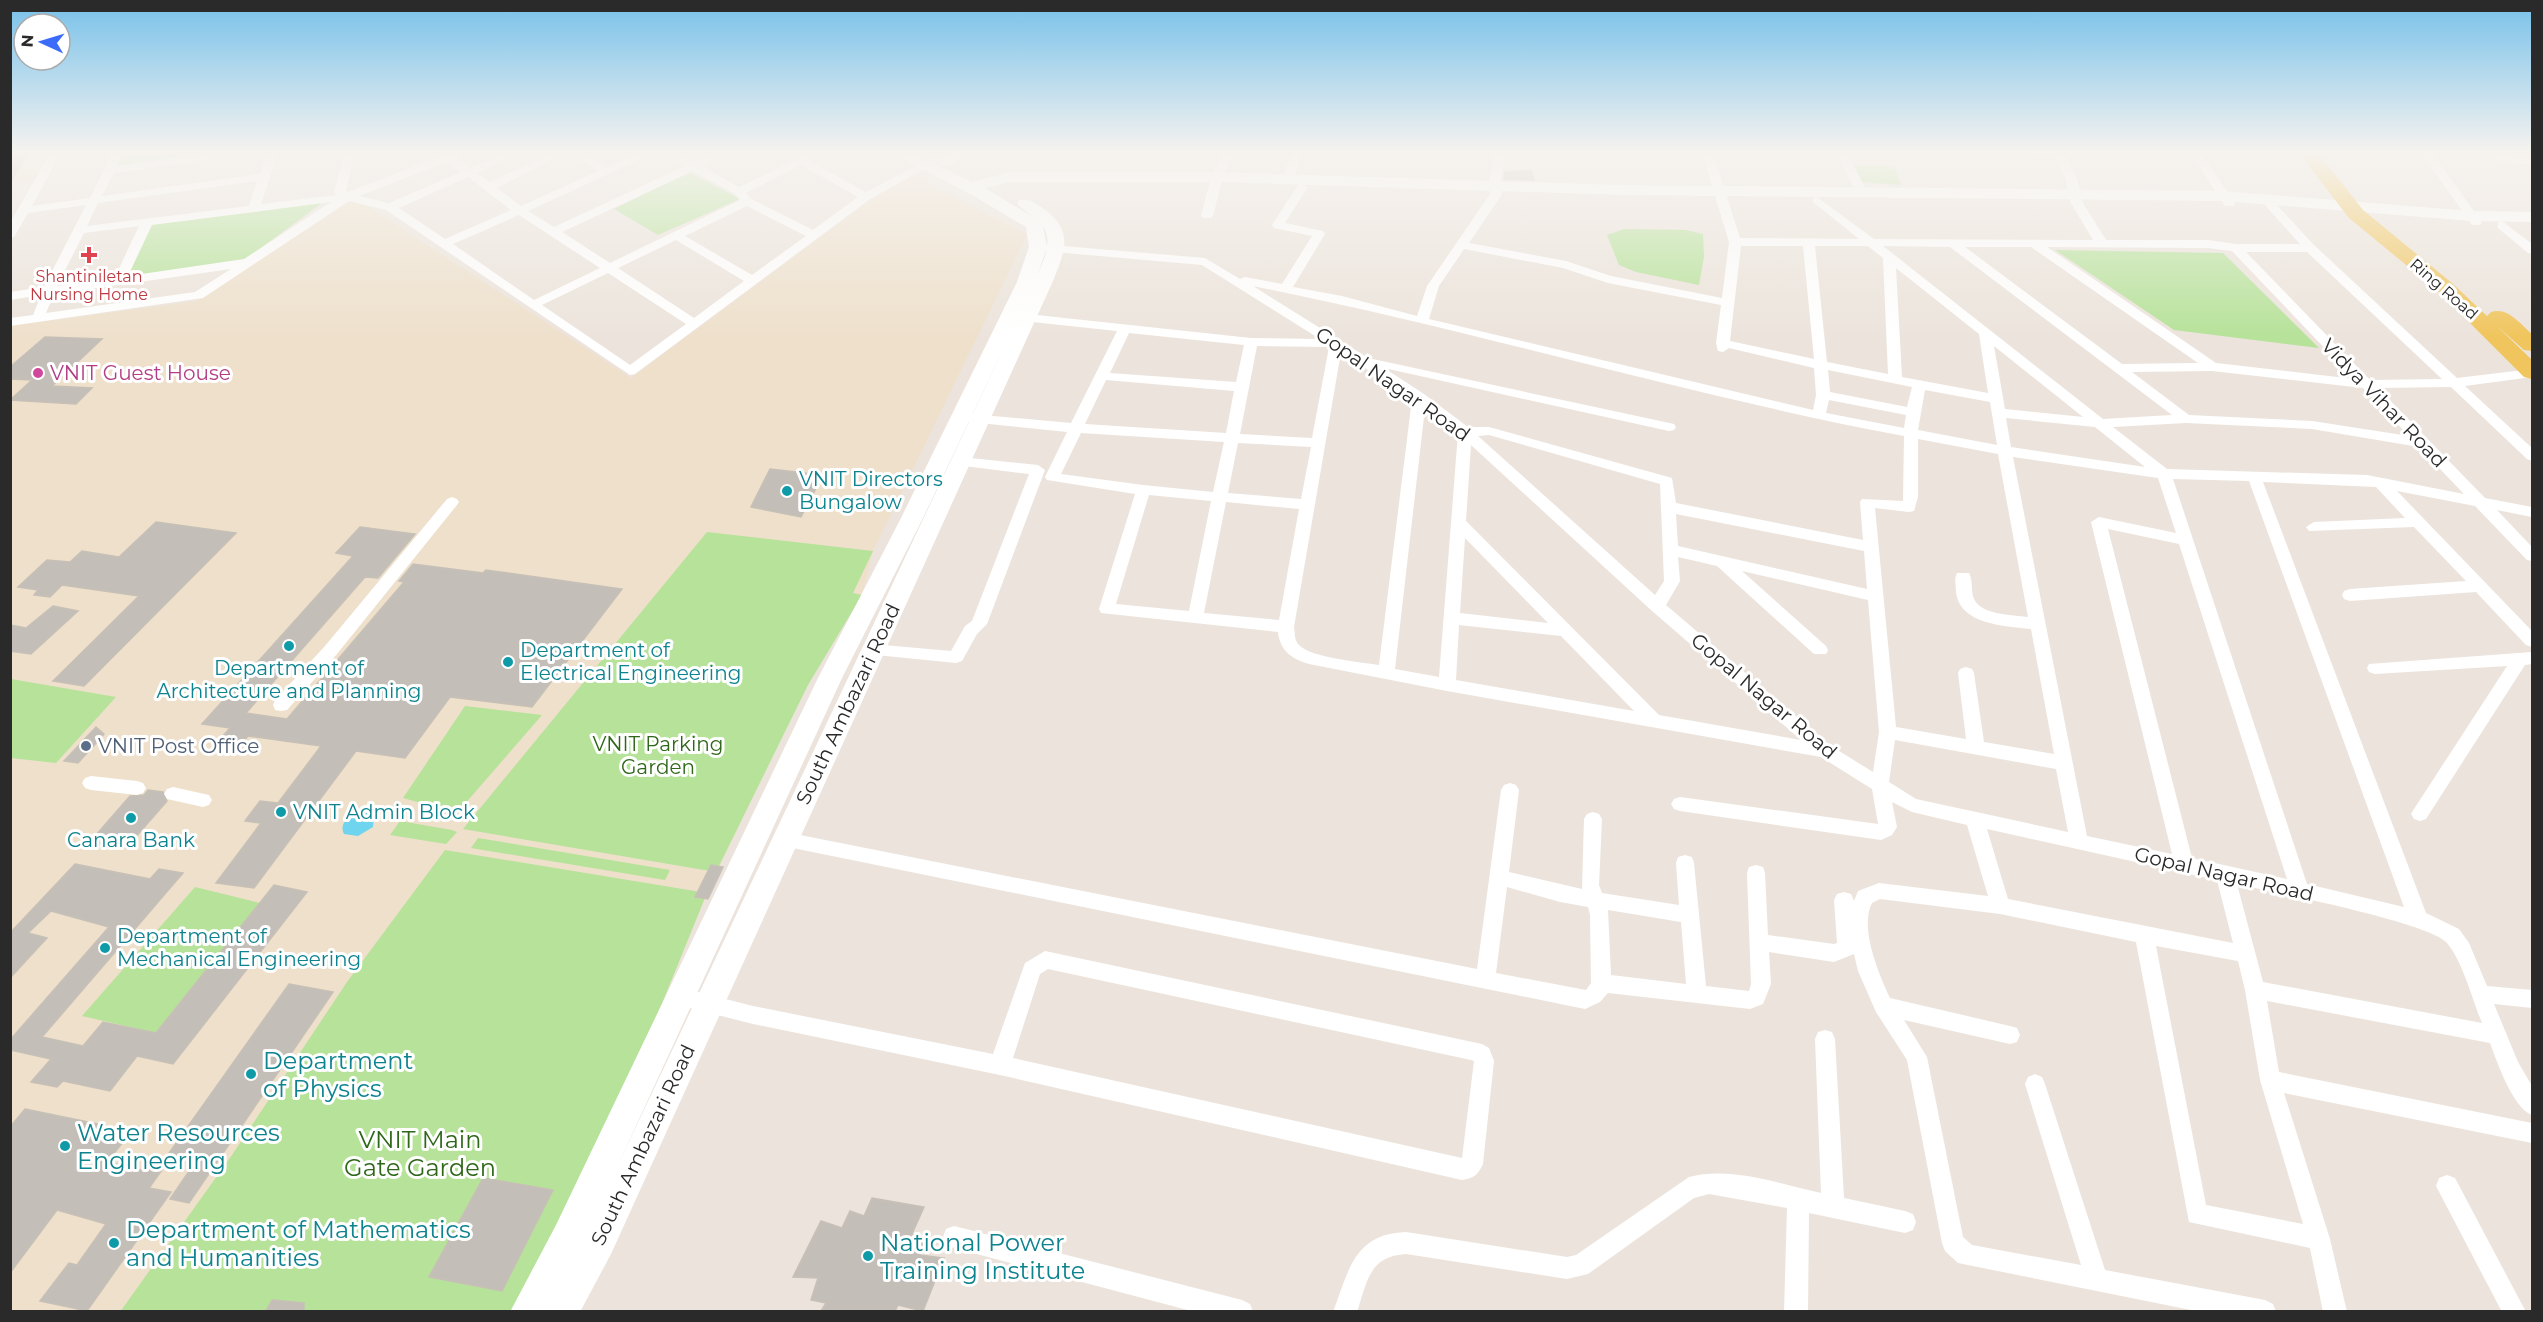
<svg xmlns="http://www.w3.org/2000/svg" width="2543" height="1322" font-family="Montserrat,sans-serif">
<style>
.education{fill:#eee0cb}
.green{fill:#b6e299}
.water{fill:#6fd4ee}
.building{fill:#c4beb9;stroke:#c7c0b6;stroke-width:1.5}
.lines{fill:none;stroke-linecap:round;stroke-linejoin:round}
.minor{fill:#fff;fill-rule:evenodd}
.tertiary{fill:#fff;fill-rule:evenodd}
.secondary{fill:#fff;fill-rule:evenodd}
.primary{fill:#f0c55d;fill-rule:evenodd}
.health-dot{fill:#e0444e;stroke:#fff;stroke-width:2}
.hotel-dot{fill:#d1479c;stroke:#fff;stroke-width:2}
.culture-dot{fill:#0f9aa8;stroke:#fff;stroke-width:2}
.service-dot{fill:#5c6f8a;stroke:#fff;stroke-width:2}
.labels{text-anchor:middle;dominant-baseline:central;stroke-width:6;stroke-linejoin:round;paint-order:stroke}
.far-health-label{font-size:16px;fill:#be3a42;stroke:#fff}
.far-street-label{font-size:16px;fill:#2a2a2a;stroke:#fff}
.hotel-label{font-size:20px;fill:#b23c85;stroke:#fff;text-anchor:start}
.street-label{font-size:20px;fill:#2a2a2a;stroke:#fff}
.culture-label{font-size:20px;fill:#0d838f;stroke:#fff;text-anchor:start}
.park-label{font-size:20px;fill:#2f671a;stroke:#fff}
.service-label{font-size:20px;fill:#4e5e75;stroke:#fff;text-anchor:start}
.near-culture-label{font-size:24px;fill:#0d838f;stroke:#fff;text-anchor:start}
.near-park-label{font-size:24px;fill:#2f671a;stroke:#fff}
</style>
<rect width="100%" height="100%" fill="#ece4dc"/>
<g class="education">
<path d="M10,153H49L32,180L11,183Z"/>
<path d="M908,172L1027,235L873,551L862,595L801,696L707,893L617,1114L511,1311H11L10,326L197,301L355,198L631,378Z"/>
</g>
<g class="green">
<path d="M120,153H229L114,169Z"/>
<path d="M1854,166H1894L1901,185L1862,182Z"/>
<path d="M689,172L740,199L658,235L614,209Z"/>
<path d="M329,198L243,261L125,277L151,223Z"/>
<path d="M1624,229L1686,230L1703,234L1704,257L1699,285L1636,272L1619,265L1607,235Z"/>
<path d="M2055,250L2223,253L2319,348L2174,330Z"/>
<path d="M707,532L873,551L853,593L862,595L808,685L716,872L463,829Z"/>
<path d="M11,679L116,697L56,763L11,758Z"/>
<path d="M465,706L542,715L457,813L403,798Z"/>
<path d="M400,821L452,830L457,832L446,844L390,835Z"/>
<path d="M478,838L670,870L665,880L471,848Z"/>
<path d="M445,850L707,893L617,1114L511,1311L120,1312L232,1155L347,982Z"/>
<path d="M195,887L260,903L156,1033L82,1016Z"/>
</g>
<path class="water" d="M362,812L374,815L373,827L358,836L344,834C338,822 351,815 362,812Z"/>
<g class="building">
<path d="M29,153L10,182V156Z"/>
<path d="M1531,170L1534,180L1504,179L1505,172Z"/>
<path d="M45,337L102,339L52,386L92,388L76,404L10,400L32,380L10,379V367Z"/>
<path d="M770,469L823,475L801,517L751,507Z"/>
<path d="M156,522L236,533L84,686L53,681L139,596L62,585L50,597L34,595L38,590L18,587L47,560L70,562L82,551L119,557Z"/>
<path d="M360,527L415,534L378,578L365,577L246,713L287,719L404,582L399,581L413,564L483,573L486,570L622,589L532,707L450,697L405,758L356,751L254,888L216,883L261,823L245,821L260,801L278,803L321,746L248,736L237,749L214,746L230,728L202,724L353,556L336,553Z"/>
<path d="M53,606L78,611L31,654L10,651V625L26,628Z"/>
<path d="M96,727L104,734L78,763L64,761Z"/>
<path d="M148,790L163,792L167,801L126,848L89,843L130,796L144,795Z"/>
<path d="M75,864L150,879L159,869L183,873L42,1037L83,1046L103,1022L156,1033L274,885L307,892L173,1064L137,1056L110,1091L63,1081L57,1087L31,1082L51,1059L10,1050V1040L109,927L51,911L28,933L47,938L10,978V933Z"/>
<path d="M711,865L723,867L708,899L695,897Z"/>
<path d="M289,984L333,992L189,1203L170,1199L196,1161L167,1156Z"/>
<path d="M25,1109L132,1131L107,1162L146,1171L153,1160L167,1163L149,1188L171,1192L87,1311L40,1301L69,1263L77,1265L106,1224L57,1210L10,1273V1127Z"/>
<path d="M483,1178L553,1190L502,1291L429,1277Z"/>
<path d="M872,1198L924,1207L912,1234L927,1238L920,1255L944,1258L923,1311L898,1305L895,1311H821L826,1303L811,1300L818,1278L793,1277L821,1221L842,1228L850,1211L864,1216Z"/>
<path d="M272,1300L304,1303V1311H266Z"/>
</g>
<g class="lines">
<g class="minor">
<path d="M50,153H61L32,206L90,198L112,153H123L117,166L207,153H239L234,156L114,173L102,196L260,174L267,153H278L261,204L336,195L334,192L344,153H355L346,191L348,192L440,156L438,153H464L457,158L470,168L504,153H519L477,173L490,182L551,153H566L497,188L521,206L598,171L571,153H584L607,167L639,153H654L528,211L554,227L685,166L666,153H680L694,162L712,153H727L702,166L739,187L808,153H822L810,161L866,192L934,156H942L944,158L870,199L635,374L630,375L386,210L349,201L203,298L10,326V318L33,315L41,295L10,300V292L44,287L86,205L28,213L14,237H10V223ZM447,162L461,172L389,203L359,196ZM801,165L858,197L813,230L751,199L746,193ZM693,171L735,194L740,200L610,263L562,232ZM468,177L511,210L445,239L399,208ZM257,181L249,206L87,226L98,203ZM331,202L244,259L128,276L152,225ZM747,206L806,236L752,275L685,236ZM519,215L600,268L534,300L453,244ZM139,226L115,277L57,286L84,233ZM676,240L744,281L694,318L618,268ZM231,269L195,292L46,313L54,294ZM608,273L686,324L630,365L542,305Z"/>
<path d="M1223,153H1234L1223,177L1213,216L1211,218H1203L1201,216L1211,177Z"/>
<path d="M1292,153H1303L1294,178L1288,181L1282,178Z"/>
<path d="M1495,153H1506L1500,186L1502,194L1469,243L1566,261L1611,276L1722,298L1729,242L1702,153H1713L1740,238L1859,239L1813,202V198L1817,197L1874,239L2093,240L2071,203L2065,178L2055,156H2030L2025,153H2202L2235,204L2233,206H2225L2193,157H2066L2077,178L2083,203L2106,240H2208L2236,244H2300L2265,205L2267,203H2275L2314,245L2457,378L2532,369V377L2465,386L2532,448V461L2527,459L2451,387L2378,388L2485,498L2532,507V517L2497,510L2532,547V561L2527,560L2475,506L2397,491L2532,631V647L2526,645L2476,592L2350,601L2344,599L2342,595L2344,591L2350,589L2466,581L2414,527L2309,531L2306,527L2314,522L2405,518L2376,487L2263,482L2426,913L2459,929L2469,943L2487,986L2532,990V1008L2494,1004L2518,1062L2532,1086V1115C2513,1108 2497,1062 2490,1043L2267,1001L2279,1072L2532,1123V1143L2284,1093L2330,1239L2347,1312H2323L2310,1248L2189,1222L2136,942L2000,914L1880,899L1872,903C1859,928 1879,974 1890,998L2010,1026L2017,1028L2020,1035L2017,1042L2010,1044L1904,1020L1927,1057L1963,1237L1972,1245L2081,1265L2025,1084L2028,1077L2035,1074L2042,1077L2045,1084L2105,1270L2265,1300L2273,1304L2276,1312H2201L1958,1263L1945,1251L1942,1243L1907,1060L1876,1012L1858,971L1854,954L1834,962L1769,952L1771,984L1763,1004L1750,1009L1608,993L1600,1002L1585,1009L778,845L776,840L778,835L785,832L1477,969L1501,790L1504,785L1510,783L1516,785L1519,790L1509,872L1582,889L1584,819L1587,814L1593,812L1599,814L1602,819L1599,885L1602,893L1679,905L1676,863L1678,857L1685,855L1692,857L1694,863L1706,986L1749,991L1751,984L1747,873L1749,867L1756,865L1763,867L1765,873L1768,935L1834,944L1837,943L1834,900L1837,894L1844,892L1851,894L1854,901L1858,891L1879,883L1988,896L1967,825L1912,812L1892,802L1897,827L1892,835L1881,840L1680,811L1674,809L1671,804L1674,799L1680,797L1878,824L1872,789L1821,757L1447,691L1309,664C1292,659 1280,651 1278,632L1101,613L1099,609L1135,494L1047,480L1045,477L1067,432L961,421L954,417L961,413L1071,423L1117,331L1023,321L1022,318L1028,314L1251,338L1320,339L1202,265L1043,251L1037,247L1039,244L1205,258L1240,279L1245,277L1282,284L1312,236L1274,228L1272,225L1298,185L1302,184L1308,187L1285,223L1323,231L1325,234L1293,287L1342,296L1417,316L1427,286L1490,194L1488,186ZM1741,246H1803L1814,359L1730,341ZM1815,246H1868L1883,258L1888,374L1827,362ZM1883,246L1950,247L2172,415L2103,419ZM1965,247H2031L2198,363L2122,364ZM2047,247L2208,248L2232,251L2354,379L2216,363ZM1464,249L1563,268L1608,283L1721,305L1716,343L1718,351L1723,352L1729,348L1814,368L1816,395L1813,410L1429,319L1439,286ZM2246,252H2307L2442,379L2370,380ZM1896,268L1979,334L1988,393L1902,377ZM1253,286C1471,329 1685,395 1904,436L1903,501L1862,499L1860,502L1863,540L1676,503L1672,478L1489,427H1468L1424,394L1384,368L1669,431L1674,430L1676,427L1674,424L1368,358ZM1129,333L1244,345L1236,382L1110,373ZM1257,346L1329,347L1312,438L1240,434ZM1994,346L2083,417L2005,409ZM1341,352L1412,399L1379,665C1361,662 1311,658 1299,645C1294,640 1295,633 1294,627ZM1828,370L1912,387L1907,407L1830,392ZM2212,371L2363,388L2409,436L2312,421L2189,415L2132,372ZM1106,380L1234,391L1226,433L1085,424ZM1925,390L1990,402L1997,445L1918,430ZM1829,400L1906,415L1904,428L1826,413ZM1425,408L1458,433L1439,677L1395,669ZM2006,418L2095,427L2145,467L2011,447ZM2186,423L2312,429L2419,447L2464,494L2367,475L2167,469L2113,427ZM1081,433L1224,442L1213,492L1143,485L1061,474ZM1489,435L1660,484L1664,581L1655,595L1478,436ZM1918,439L1998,454L2028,617C2013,615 1977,615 1973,596C1971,588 1973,580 1969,573H1957C1954,579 1956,585 1956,592C1960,625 2005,626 2031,629L2054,754L1984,742L1974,673L1972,669L1966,667L1960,669L1958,673L1966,739L1896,727L1875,508L1909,512L1914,511L1918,497ZM1238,443L1311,447L1301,499L1228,493ZM1471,445L1651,610L1801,740L1659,715L1466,521ZM2013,457L2158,478L2176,533L2099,517L2091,522L2172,854L2087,836ZM2173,479L2249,481L2404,907L2307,884ZM1149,495L1211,501L1189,611L1116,604ZM1226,502L1299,509L1279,620L1204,613ZM1676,514L1864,551L1867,589L1678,546ZM2108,529L2179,544L2287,879L2192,858ZM1465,538L1548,623L1460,613ZM1678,557L1717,566L1814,654H1826L1828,650L1826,646L1742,571L1868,600L1879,732L1873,772L1831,746L1666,605L1680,581ZM1459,625L1561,636L1634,711L1456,680ZM1895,740L2056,769L2068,832L1916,799L1889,782ZM1987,829L2217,880L2233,943L2008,899ZM2237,884C2272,892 2429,922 2447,943C2463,962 2472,999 2482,1023L2263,982ZM1507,887L1560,902L1588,907L1590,915L1591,983L1586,990L1496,973ZM1608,910L1681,922L1686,984L1611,975ZM2156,946L2238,961L2245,990L2260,1080L2303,1224L2206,1205Z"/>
<path d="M1836,153H1847L1867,192L1865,194H1857Z"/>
<path d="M2421,153H2432L2482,222L2480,225H2472Z"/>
<path d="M2460,153H2503L2532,159V165C2522,164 2464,156 2460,153Z"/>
<path d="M2502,221L2532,244V254L2528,253L2498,228V222Z"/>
<path d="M961,457L1038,465L1045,470L987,624L977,634L962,661L956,663L866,654L864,650L866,646L872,644L951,651L965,626L972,621L1029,474L956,465L954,462L956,459Z"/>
<path d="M452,497L457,499L459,502L457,505L337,654L287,710L281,711L275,710L273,705L275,700L325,646L447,499Z"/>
<path d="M2532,652V664L2525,665L2426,819L2420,821L2414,819L2411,814L2414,809L2507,666L2375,674L2369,672L2367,668L2369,664Z"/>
<path d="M91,776L137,781L143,783L146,788L143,793L137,795L91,790L85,788L82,783L85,778Z"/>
<path d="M173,787L209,795L212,800L209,805L203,807L167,799L164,794L167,789Z"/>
<path d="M1045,951L1482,1044L1489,1048L1494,1061L1483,1164C1478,1175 1474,1178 1462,1180L1000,1075L753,1024L682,1006L675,1003L672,997L675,991L682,988L753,1006L993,1054L1025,963ZM1048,969L1471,1060L1474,1061L1462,1158L1013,1058L1040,974Z"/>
<path d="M1825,1030L1832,1032L1835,1039L1844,1198L1905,1211L1913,1214L1916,1222L1913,1230L1905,1233L1809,1213L1808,1312H1784L1787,1208L1709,1194L1694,1198L1588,1274L1567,1279L1406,1254C1369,1256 1367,1282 1357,1312H1333C1349,1270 1354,1234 1406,1232L1567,1257L1576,1255L1689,1177C1732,1166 1779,1184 1821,1193L1815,1039L1818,1032Z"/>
<path d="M2447,1175L2455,1178L2526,1312H2502L2436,1186L2439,1178Z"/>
<path d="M954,1226L1242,1300L1250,1304L1253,1312H1195L954,1248L946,1245L943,1237L946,1229Z"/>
</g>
<path class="tertiary" d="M949,153H966L951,165H941L939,162Z"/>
<path class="secondary" d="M891,153H913L972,182L1010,172H1217L1623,185L2223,191L2472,211L2532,212V222L2472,221L2223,201L1623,195L1217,182H1010L985,188L1033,217L1017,204L1019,200C1028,198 1033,202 1041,207C1074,229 1066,249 1053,281L611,1254L580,1312H510L556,1225L818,678L900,520L1017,282L1029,247L1026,227L972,195ZM1043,226C1053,242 1044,259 1038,274L1047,247ZM1013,329L617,1167L842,678L922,520Z"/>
<path class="primary" d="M2299,153H2318L2363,210L2453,284L2489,318L2487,316L2491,312C2508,307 2520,324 2532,334V351L2524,350L2497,326L2532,360V379L2524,377L2439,292L2349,218Z"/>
</g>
<linearGradient id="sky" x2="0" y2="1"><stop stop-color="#77c1ea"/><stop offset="0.45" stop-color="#f6f3ef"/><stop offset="1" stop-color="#f6f3ef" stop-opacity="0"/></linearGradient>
<rect width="2543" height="338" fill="url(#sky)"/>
<path class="health-dot" d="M86 246h6v6h6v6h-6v6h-6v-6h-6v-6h6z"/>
<circle class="hotel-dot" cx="38" cy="373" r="6"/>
<g class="culture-dot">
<circle cx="787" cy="491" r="6"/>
<circle cx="289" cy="646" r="6"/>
<circle cx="508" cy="662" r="6"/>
<circle cx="281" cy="812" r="6"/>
<circle cx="131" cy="818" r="6"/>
<circle cx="105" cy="948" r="6"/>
<circle cx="251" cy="1074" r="6"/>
<circle cx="65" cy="1146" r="6"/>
<circle cx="114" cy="1243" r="6"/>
<circle cx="868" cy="1256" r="6"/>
</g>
<circle class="service-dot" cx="86" cy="746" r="6"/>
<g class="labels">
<g class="far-health-label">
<text x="89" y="276">Shantiniletan<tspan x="89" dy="18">Nursing Home</tspan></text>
</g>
<g class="far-street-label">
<text transform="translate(2444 289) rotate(41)">Ring Road</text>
</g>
<g class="hotel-label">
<text x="50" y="373">VNIT Guest House</text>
</g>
<g class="street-label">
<text transform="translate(1393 384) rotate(35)">Gopal Nagar Road</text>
<text transform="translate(2384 403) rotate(46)">Vidya Vihar Road</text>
<text transform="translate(1764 696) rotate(40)">Gopal Nagar Road</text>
<text transform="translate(848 704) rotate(-65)">South Ambazari Road</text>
<text transform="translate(2224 874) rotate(13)">Gopal Nagar Road</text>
<text transform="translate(643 1145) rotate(-65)">South Ambazari Road</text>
</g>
<g class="culture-label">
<text x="799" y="479">VNIT Directors<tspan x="799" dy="23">Bungalow</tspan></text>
<text x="520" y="650">Department of<tspan x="520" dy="23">Electrical Engineering</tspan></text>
<text x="289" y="668" text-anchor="middle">Department of<tspan x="289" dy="23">Architecture and Planning</tspan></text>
<text x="293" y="812">VNIT Admin Block</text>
<text x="131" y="840" text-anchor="middle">Canara Bank</text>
<text x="117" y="936">Department of<tspan x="117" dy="23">Mechanical Engineering</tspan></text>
</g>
<g class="park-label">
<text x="658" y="744">VNIT Parking<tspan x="658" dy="23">Garden</tspan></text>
</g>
<g class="service-label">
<text x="98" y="746">VNIT Post Office</text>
</g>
<g class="near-culture-label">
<text x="263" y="1060">Department<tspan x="263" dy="28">of Physics</tspan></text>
<text x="77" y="1132">Water Resources<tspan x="77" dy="28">Engineering</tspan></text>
<text x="126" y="1229">Department of Mathematics<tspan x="126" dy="28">and Humanities</tspan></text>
<text x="880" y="1242">National Power<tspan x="880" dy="28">Training Institute</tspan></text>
</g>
<g class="near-park-label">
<text x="420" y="1139">VNIT Main<tspan x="420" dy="28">Gate Garden</tspan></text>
</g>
</g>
<rect width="2543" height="1322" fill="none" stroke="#2a2a2a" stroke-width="24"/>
<g transform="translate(42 42) rotate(274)"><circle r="28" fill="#ffffff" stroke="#aaaaaa" stroke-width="1.5"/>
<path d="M0-4.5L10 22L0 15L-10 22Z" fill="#3c6af9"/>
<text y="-9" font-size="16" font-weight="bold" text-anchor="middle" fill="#2a2a2a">N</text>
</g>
</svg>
